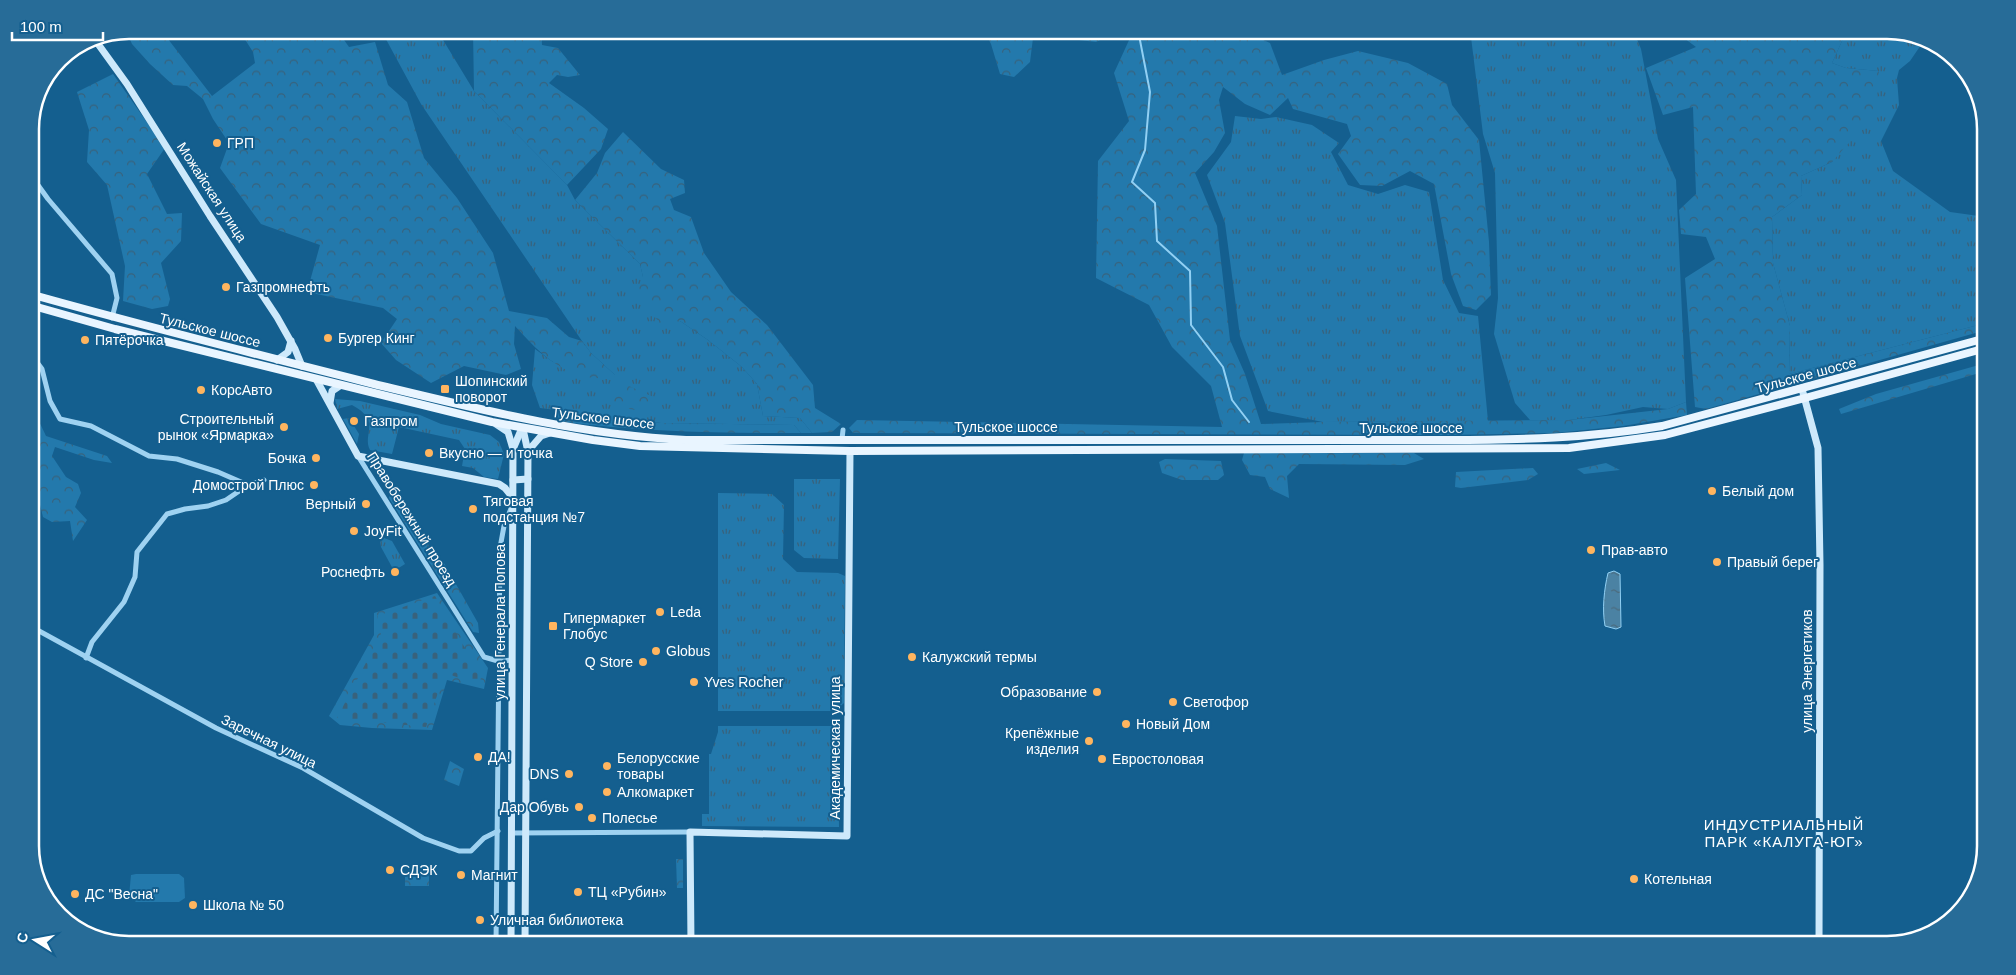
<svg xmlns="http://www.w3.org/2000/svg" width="2016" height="975" font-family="Arial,sans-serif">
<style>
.grass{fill:url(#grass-tufts)}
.forest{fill:url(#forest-crowns)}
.cemetery{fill:url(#cemetery-stones)}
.pitch{fill:#2379ac}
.water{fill:url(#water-ripples);stroke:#91d0f4}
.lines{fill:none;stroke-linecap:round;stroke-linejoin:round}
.stream{stroke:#91d0f4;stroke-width:2}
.street{stroke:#9fd2f1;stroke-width:5}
.secondary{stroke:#cde9fb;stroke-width:7}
.primary{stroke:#e9f5ff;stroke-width:8}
.poi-dot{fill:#ffb55f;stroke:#145f8f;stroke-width:2}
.labels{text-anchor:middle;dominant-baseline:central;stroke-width:4;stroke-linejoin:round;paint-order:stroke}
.poi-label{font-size:14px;fill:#fff;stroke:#145f8f;text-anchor:start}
.street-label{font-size:14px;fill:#fff;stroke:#145f8f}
.neighbourhood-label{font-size:15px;letter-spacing:1px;fill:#fff;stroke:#145f8f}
.rim{fill:none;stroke:#fff;stroke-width:2.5}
</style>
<defs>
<pattern id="grass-tufts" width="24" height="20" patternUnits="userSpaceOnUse" patternTransform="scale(1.25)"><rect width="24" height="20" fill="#2379ac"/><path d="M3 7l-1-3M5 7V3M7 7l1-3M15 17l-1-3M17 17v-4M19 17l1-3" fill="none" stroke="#38627c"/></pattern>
<pattern id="forest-crowns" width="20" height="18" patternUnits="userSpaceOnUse" patternTransform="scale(1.25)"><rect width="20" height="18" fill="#2379ac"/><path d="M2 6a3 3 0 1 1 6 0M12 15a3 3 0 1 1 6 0" fill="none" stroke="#38627c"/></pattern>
<pattern id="cemetery-stones" width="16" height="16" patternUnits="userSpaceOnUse" patternTransform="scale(1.25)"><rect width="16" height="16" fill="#2379ac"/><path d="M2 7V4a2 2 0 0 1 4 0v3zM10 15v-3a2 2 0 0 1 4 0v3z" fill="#38627c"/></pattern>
<pattern id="water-ripples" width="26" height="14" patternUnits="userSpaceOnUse" patternTransform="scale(1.25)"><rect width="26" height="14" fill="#4b82a3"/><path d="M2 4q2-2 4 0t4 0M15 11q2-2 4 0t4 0" fill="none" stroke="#4b6a7c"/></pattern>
</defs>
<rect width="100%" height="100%" fill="#145f8f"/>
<g class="grass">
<path d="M381,30H437L474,91L567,185L575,200L640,264L643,277L680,321L708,340L742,367L757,384L763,416L800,418L812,433H801L794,425L661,423L540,408L532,385L535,349L553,362L615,375L591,353L582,341L421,104Z"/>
<path d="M1505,30H1628L1636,37L1641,49L1658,139L1676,180L1686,402L1668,409L1643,407L1606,415L1569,420H1530L1515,403L1494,334L1498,298L1495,173L1483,134L1471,37L1499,35Z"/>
<path d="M1847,30H1887L1925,39L1910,61L1899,70L1897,78L1899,105L1881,141L1893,171L1950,212L1986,217V323L1789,374L1790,326L1773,263L1772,217L1802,195L1801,176L1832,162L1879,71L1846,68L1832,63Z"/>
<path d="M1235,116L1261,119L1276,117L1312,125L1339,143L1331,152L1348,185L1378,194L1405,185L1429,192L1443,280L1459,313L1478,316L1488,421L1323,422L1268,411L1240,336L1225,223L1207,175L1231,142Z"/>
<path d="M335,399L360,401L420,415L441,424L490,435L499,442L504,454L498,479L484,477L473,468L462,466L465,449L459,440L399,427L392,454L370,450C362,434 382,421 352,405L337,409Z"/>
<path d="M349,418L359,434L357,444L343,419Z"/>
<path d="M794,479H840L838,559L804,558L794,550Z"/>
<path d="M718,493L772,494L784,505L783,559L797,572L838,573L845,576L844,703L835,711H718Z"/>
<path d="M384,538L392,541L405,564L397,569H393L381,547L380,542Z"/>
<path d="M718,726H835L838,731L839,827L702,826V814H709V754H711L718,732Z"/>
</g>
<g class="forest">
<path d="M126,30H161L212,96L255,63L253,52L239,30H337L349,47L375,42L388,85L407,102L424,158L457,198L493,253L509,311L547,318L569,337L582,341L591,353L615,375L613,380C601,378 586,378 575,374C550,364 532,345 515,326L514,344L521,369L506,375L464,366L431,383L396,360L381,343L397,319L383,308L307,292L320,245L261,224L220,168L229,143L213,119L203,99L187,86L173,85L150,64L132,44Z"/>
<path d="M473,30H541L542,45L558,48L580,75L568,77L557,75L549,83L584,108L608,129L601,149L567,185L474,91Z"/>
<path d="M984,30H1034L1030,62L1014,77L1000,74L991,44Z"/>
<path d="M1077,30H1121L1096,42L1079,40Z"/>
<path d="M1125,30H1241L1270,43L1282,75L1324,60L1358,51L1408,63L1447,84L1452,105L1479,140L1489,242L1491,295L1476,310L1463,306L1451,274L1434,184L1410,171L1382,186L1360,185L1338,154L1351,136L1347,124L1293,109L1288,98L1270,115L1245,104L1223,87L1219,100L1225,133L1214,152L1195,173L1217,226L1230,340L1245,374L1261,424L1323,422L1569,420L1668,409L1686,402L1687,415L1623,426L1555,433L1447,435L853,433L849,428L857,420L1222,427L1211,386L1172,347L1149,305L1096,278L1098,161L1129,121L1114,73L1130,38Z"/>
<path d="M1647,30H1847L1832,63L1846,68L1879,71L1876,112L1832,162L1801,176L1802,195L1772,217L1773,263L1790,326L1789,374L1986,323V330L1706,409L1695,407L1685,278L1715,259L1706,237L1681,234L1679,210L1696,194L1693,107L1663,115L1646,68L1696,47L1684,38Z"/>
<path d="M113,74L165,148L147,174L167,214L182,213L181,241L161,263L170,299L168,306L152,309L123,301L125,266L107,185L87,162L89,130L77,92Z"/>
<path d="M623,132L661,169L684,180L685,193L670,199L674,210L691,217L704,253L731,292L767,325L813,385L815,408L841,424L832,432L812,433L800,418L763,416L757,384L742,367L708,340L680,321L659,323L638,290L643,277L640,264L575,200L597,173L605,153Z"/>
<path d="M1986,363V371L1841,414L1839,409L1876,394Z"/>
<path d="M629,386L662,401L649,412L617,407L613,400L616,390Z"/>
<path d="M30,407L36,415L46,436L107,456L112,463L94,460L55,447L52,456L66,477L78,484L81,493L75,507L87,520L73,541L70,521L52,522L43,517L30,464Z"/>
<path d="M555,410L661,423L794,425L801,433C720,433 639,432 558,421Z"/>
<path d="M1244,453H1414L1424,459L1405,465L1299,464L1287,476L1289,498L1270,489L1265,477L1250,475L1242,460Z"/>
<path d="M1165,459L1221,461L1224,475L1218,480H1182L1162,473L1159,462Z"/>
<path d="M1606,463L1620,470L1584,474L1577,469Z"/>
<path d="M1533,468L1538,474L1528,480L1461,488L1455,487L1456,472Z"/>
<path d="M391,491L400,495L438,561L444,563L478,623L479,633L473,632L389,498Z"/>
<path d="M437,593L488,668L484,689L447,680L432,730L372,728L340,725L329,716L374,635V613Z"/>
<path d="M450,761L464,769L459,786L444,780Z"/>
<path d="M676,859H683V888H677Z"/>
<rect x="405" y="875" width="24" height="11"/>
</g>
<path class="cemetery" d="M435,596L481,676L480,685L445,673L426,727L337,718L381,634L377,616Z"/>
<path class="pitch" d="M136,874H179L184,878L185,898L179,902H136L129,896L131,875Z"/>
<path class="water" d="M1614,571L1620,574L1621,627L1616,629L1605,626C1602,609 1604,590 1608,573Z"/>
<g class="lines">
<path class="stream" d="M1138,30L1150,92L1145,150L1132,182L1155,203L1157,241L1190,271L1191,325L1223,367L1232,400L1249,422"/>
<g class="street">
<path d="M30,174L48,199L112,274L117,298L112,318"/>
<path d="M30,353L42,369L50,401L60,419L91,426L149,456L177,459L218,472L248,485"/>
<path d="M842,439L843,430"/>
<path d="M358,456L484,657L498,661L512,660"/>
<path d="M30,626L216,728L303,768L423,838L459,851H471L484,838L498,831"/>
<path d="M86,658L92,642L124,602L135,577L137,552L167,514L185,509L208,506L226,500L248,485L264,480"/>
<path d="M512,833L690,832"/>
<path d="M496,945L500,548L504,526L512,506"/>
</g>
<g class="secondary">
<path d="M93,37L127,84L210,216L277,317L295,349L302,366"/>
<path d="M277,360L288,352L291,341"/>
<path d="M316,379L358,456L499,484L505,488L513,498"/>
<path d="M1802,389L1818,448L1820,565L1819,945"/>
<path d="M330,403L332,391L341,385"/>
<path d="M496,424L508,432L513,449"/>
<path d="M523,429L528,452L525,945"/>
<path d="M528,451L541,436L550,433"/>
<path d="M513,480L528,479"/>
<path d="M511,945L513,449L522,428"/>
<path d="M691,945L690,832L847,836L850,451"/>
</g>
<g class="primary">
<path d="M30,294C144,326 259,355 374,384C478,409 580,435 686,440H1447C1520,440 1589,438 1662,426L1986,338"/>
<path d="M30,305L115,329L492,422L593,440L640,446L850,451L1569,448L1665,435L1805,398L1986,348"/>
</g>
</g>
<g class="poi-dot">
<circle cx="217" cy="143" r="5"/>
<circle cx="226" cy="287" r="5"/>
<circle cx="328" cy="338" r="5"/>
<circle cx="85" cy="340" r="5"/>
<rect x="440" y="384" width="10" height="10" rx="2.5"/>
<circle cx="201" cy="390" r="5"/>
<circle cx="354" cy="421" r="5"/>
<circle cx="284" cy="427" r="5"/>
<circle cx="429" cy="453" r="5"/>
<circle cx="316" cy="458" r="5"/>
<circle cx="314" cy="485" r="5"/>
<circle cx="1712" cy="491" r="5"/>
<circle cx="366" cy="504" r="5"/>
<circle cx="473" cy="509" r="5"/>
<circle cx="354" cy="531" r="5"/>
<circle cx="1591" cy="550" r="5"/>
<circle cx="1717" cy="562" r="5"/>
<circle cx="395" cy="572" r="5"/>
<circle cx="660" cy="612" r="5"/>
<rect x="548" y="621" width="10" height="10" rx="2.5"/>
<circle cx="656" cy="651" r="5"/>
<circle cx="912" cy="657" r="5"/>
<circle cx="643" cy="662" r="5"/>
<circle cx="694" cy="682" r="5"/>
<circle cx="1097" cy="692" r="5"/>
<circle cx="1173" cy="702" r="5"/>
<circle cx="1126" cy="724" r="5"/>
<circle cx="1089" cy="741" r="5"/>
<circle cx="478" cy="757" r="5"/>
<circle cx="1102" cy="759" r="5"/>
<circle cx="607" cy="766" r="5"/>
<circle cx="569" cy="774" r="5"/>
<circle cx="607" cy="792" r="5"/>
<circle cx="579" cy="807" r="5"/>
<circle cx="592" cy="818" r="5"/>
<circle cx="390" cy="870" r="5"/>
<circle cx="461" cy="875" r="5"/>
<circle cx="1634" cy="879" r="5"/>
<circle cx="578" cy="892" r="5"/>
<circle cx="75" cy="894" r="5"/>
<circle cx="193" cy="905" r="5"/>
<circle cx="480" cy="920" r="5"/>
</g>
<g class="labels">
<g class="poi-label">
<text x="227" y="143">ГРП</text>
<text x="236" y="287">Газпромнефть</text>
<text x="338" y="338">Бургер Кинг</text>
<text x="95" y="340">Пятёрочка</text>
<text x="455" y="381">Шопинский<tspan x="455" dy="16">поворот</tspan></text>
<text x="211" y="390">КорсАвто</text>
<text x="274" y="419" text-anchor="end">Строительный<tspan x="274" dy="16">рынок «Ярмарка»</tspan></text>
<text x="364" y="421">Газпром</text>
<text x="439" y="453">Вкусно — и точка</text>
<text x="306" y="458" text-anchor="end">Бочка</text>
<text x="304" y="485" text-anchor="end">Домострой Плюс</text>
<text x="1722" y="491">Белый дом</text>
<text x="483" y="501">Тяговая<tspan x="483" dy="16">подстанция №7</tspan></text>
<text x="356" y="504" text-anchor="end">Верный</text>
<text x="364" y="531">JoyFit</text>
<text x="1601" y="550">Прав-авто</text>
<text x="1727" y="562">Правый берег</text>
<text x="385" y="572" text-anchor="end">Роснефть</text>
<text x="670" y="612">Leda</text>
<text x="563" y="618">Гипермаркет<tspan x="563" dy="16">Глобус</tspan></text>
<text x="666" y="651">Globus</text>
<text x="922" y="657">Калужский термы</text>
<text x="633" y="662" text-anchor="end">Q Store</text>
<text x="704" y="682">Yves Rocher</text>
<text x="1087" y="692" text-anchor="end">Образование</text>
<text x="1183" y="702">Светофор</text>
<text x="1136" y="724">Новый Дом</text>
<text x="1079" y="733" text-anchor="end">Крепёжные<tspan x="1079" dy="16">изделия</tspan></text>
<text x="488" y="757">ДА!</text>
<text x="617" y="758">Белорусские<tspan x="617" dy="16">товары</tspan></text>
<text x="1112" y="759">Евростоловая</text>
<text x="559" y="774" text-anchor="end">DNS</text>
<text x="617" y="792">Алкомаркет</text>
<text x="569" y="807" text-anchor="end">Дар Обувь</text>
<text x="602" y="818">Полесье</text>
<text x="400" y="870">СДЭК</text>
<text x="471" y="875">Магнит</text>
<text x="1644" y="879">Котельная</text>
<text x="588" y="892">ТЦ «Рубин»</text>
<text x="85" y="894">ДС "Весна"</text>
<text x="203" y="905">Школа № 50</text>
<text x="490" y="920">Уличная библиотека</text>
</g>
<g class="street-label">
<text transform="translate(212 192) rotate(57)">Можайская улица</text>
<text transform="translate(210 330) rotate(14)">Тульское шоссе</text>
<text transform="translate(1806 375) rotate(-15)">Тульское шоссе</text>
<text transform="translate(603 418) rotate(7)">Тульское шоссе</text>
<text x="1006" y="427">Тульское шоссе</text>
<text x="1411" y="428">Тульское шоссе</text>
<text transform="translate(412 519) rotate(58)">Правобережный проезд</text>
<text transform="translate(500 622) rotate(-90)">улица Генерала Попова</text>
<text transform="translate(1807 671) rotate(-90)">улица Энергетиков</text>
<text transform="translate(269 741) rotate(26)">Заречная улица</text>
<text transform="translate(835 748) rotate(-90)">Академическая улица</text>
</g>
<g class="neighbourhood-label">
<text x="1784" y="824">ИНДУСТРИАЛЬНЫЙ<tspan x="1784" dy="17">ПАРК «КАЛУГА-ЮГ»</tspan></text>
</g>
</g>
<path d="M0 0H2016V975H0ZM129 39H1887A90 90 0 0 1 1977 129V846A90 90 0 0 1 1887 936H129A90 90 0 0 1 39 846V129A90 90 0 0 1 129 39Z" fill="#276c98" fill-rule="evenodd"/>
<path class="rim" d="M129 39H1887A90 90 0 0 1 1977 129V846A90 90 0 0 1 1887 936H129A90 90 0 0 1 39 846V129A90 90 0 0 1 129 39Z"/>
<g transform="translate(35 940) rotate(281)" stroke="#145f8f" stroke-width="4" paint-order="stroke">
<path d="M0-4L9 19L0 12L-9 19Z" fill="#ffffff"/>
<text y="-8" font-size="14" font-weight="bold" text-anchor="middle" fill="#ffffff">С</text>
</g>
<path d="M12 32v8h91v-8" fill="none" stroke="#ffffff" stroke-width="2.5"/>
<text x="20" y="32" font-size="15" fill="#ffffff" stroke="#145f8f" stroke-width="4" paint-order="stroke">100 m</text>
</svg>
